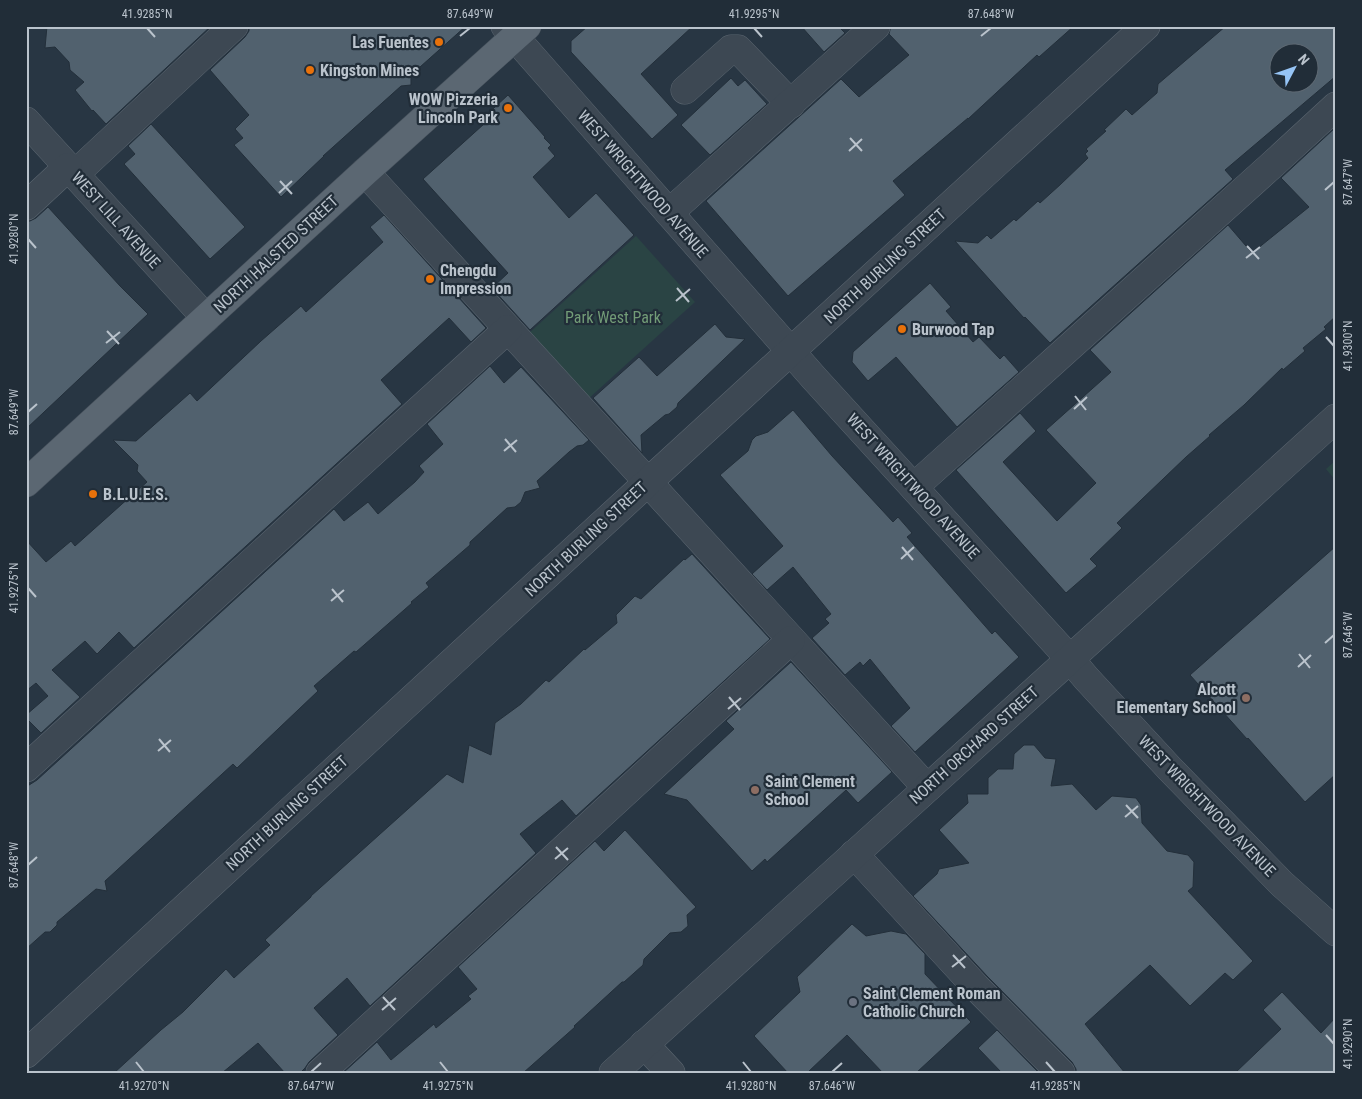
<svg xmlns="http://www.w3.org/2000/svg" width="1362" height="1099" font-family="'Roboto Condensed',sans-serif">
<style>
.green{fill:#2a4444}
.building{fill:#51616e;stroke:#232f3a;fill-rule:evenodd}
.lines{fill:none;stroke-linecap:round;stroke-linejoin:round}
.minor-casing{stroke:#5b6670;stroke-width:29}
.major-casing{stroke:#46515c;stroke-width:29}
.minor{stroke:#3d4853;stroke-width:28}
.major{stroke:#5b6772;stroke-width:28}
.ticks{fill:none;stroke:#bac3cc;stroke-width:2}
.food-dot{fill:#e8710a;stroke:#212d38;stroke-width:2}
.education-dot{fill:#8d6e63;stroke:#212d38;stroke-width:2}
.worship-dot{fill:#6b7280;stroke:#212d38;stroke-width:2}
.labels{text-anchor:middle;dominant-baseline:central;stroke-width:4.5;stroke-linejoin:round;paint-order:stroke}
.poi-label{font-size:16px;font-weight:bold;fill:#bac3cc;stroke:#212d38;text-anchor:start}
.street-label{font-size:16px;fill:#bac3cc;stroke:#212d38}
.park-label{font-size:16px;fill:#729c77;stroke:#212d38}
.neatline{fill:none;stroke:#bac3cc;stroke-width:2}
.ticks-label{font-size:12px;text-anchor:middle;fill:#bac3cc}
</style>
<rect width="100%" height="100%" fill="#283643"/>
<g class="green">
<path d="M636,236L695,302L587,400L528,334Z"/>
<path d="M1336,460V481L1326,469Z"/>
</g>
<g class="building">
<path d="M47,26H211L106,124L93,110L92,111L75,90L84,82L70,70L69,62L55,47L45,48Z"/>
<path d="M249,26H466L411,75V85L401,86L323,156H324L281,197L234,145L243,138L235,129L249,115L210,70L245,37L249,31Z"/>
<path d="M588,26H693L641,74L678,115L652,139L571,52V41Z"/>
<path d="M801,26H838L845,33L824,52Z"/>
<path d="M891,26H1074L1039,57L1037,55L968,119V118L893,181L905,195L788,296L706,201L841,79L859,97L909,55L889,34Z"/>
<path d="M1226,26H1336V76L1225,170L1233,179L1050,343L1025,317L1024,318L955,241L978,243L987,235L991,239L1014,219L1016,221L1038,201L1040,203L1061,184L1088,158L1085,154L1088,151L1086,149L1106,131L1104,130L1126,109L1132,115L1157,93L1158,84ZM1280,52H1310V82H1280Z"/>
<path d="M731,78L738,86L745,80L767,104L710,155L681,125Z"/>
<path d="M508,95L545,137L544,138L551,145L548,148L555,156L533,177L569,218L596,193L634,235L530,330L492,288L508,273L423,179L484,124L482,119Z"/>
<path d="M151,124L245,227L210,259L124,164L135,154L128,146Z"/>
<path d="M1336,127V316L1324,327L1326,329L1303,348L1305,351L1283,370L1282,368L1244,405L1209,435L1210,436L1186,457L1117,523L1122,528L1090,559L1097,566L1066,593L956,470L1020,413L1036,431L1003,462L1057,521L1096,483L1046,430L1111,372L1090,350L1228,225L1252,253L1309,207L1281,178Z"/>
<path d="M48,207L120,286L148,314L26,429V221H30L36,218Z"/>
<path d="M384,215L486,328L471,342L449,318L381,380L402,404L134,648L119,632L97,654L85,641L52,670L80,697L41,733L26,718V715L48,696L36,683L26,691V540L46,562L71,541L75,546L122,504L147,482L137,471L138,465L113,440L136,441L190,393L197,401L261,341L301,306L306,312L383,242L370,227Z"/>
<path d="M930,283L951,307L946,311L973,342L979,337L1000,359L1004,355L1019,372L957,427L896,357L868,381L852,362L853,352Z"/>
<path d="M715,324L726,337L745,339L678,403L677,407L669,414L665,415L641,435L642,453L593,398L639,357L657,376Z"/>
<path d="M490,366L504,383L521,367L589,440L583,445L577,446L569,452L537,481L540,488L525,492L521,502L515,507L507,508L470,542V545L426,583L429,587L411,602L412,603L356,652L354,651L314,686L318,691L237,768L233,764L105,881L107,891L96,889L57,922V925L50,932H45L26,949V787L37,780L334,509L344,521L368,502L378,514L415,482L424,472L419,466L443,444L427,424Z"/>
<path d="M793,410L832,456L893,522L898,517L912,533L907,537L950,586L992,634L995,631L1019,657L915,752L891,726L910,708L870,659L863,666L860,662L845,675L812,638L829,623L825,619L831,614L793,567L767,590L752,574L783,546L720,475L748,451L752,440L756,436L768,432Z"/>
<path d="M1336,546V774L1305,802L1248,738L1247,739L1190,675Z"/>
<path d="M692,554L770,639L576,816L562,800L520,834L536,853L370,1006L347,978L314,1008L338,1035L309,1062L305,1068L300,1073H285L258,1043L222,1073H114L161,1030L183,1012L226,969L234,978L270,945L265,940L311,897V896L447,774L463,783L469,745L491,755L495,723L521,704L546,680L549,682L584,649L585,650L617,623L616,615L635,596L641,599L684,559L685,560Z"/>
<path d="M791,662L892,772L858,803L846,790L767,862L765,859L752,871L687,800L664,794L734,729L726,721Z"/>
<path d="M1024,745H1034L1045,758L1056,759L1051,786L1072,784L1096,810L1112,796L1136,798L1141,805L1142,823L1167,851L1188,855L1194,862L1193,887L1188,891L1253,961L1233,980L1225,973L1190,1006L1150,965L1085,1024L1125,1073H1076V1069L1072,1062L987,976L913,896L937,874L939,869L969,863L939,830L968,803L967,794H988V778L998,769H1013L1014,754Z"/>
<path d="M625,830L696,907L687,915L688,926L681,932L670,933L644,959L643,965L624,982H622L574,1026L575,1027L523,1073H343L377,1042L391,1060L434,1024L436,1028L471,999L468,996L477,989L458,967L595,841L604,851Z"/>
<path d="M852,924L866,936L891,931L906,934L925,954V974L971,1022L916,1073H883L847,1035L807,1073H788L754,1036L800,992L797,977Z"/>
<path d="M1282,992L1321,1033L1336,1017V1073H1235L1281,1029L1263,1010Z"/>
<path d="M997,1030L1039,1073H1002L978,1048Z"/>
</g>
<g class="lines">
<defs>
<g id="minor">
<path d="M505,26L814,378L1070,659L1086,678L1170,769L1282,884L1336,932"/>
<path d="M685,90L731,49H738L791,104"/>
<path d="M26,121L206,318"/>
<path d="M365,172L927,788"/>
<path d="M75,174L234,26"/>
<path d="M26,206L68,167"/>
<path d="M669,213L876,26"/>
<path d="M914,487L1273,164L1336,106"/>
<path d="M26,768L508,329"/>
<path d="M854,854L976,987L1061,1073"/>
<path d="M644,1044L671,1073"/>
<path d="M26,1054L648,482L1146,26"/>
<path d="M320,1073L791,640"/>
<path d="M613,1073L1336,418"/>
</g>
<path id="major" d="M26,483L365,172L527,26"/>
</defs>
<use href="#minor" class="minor-casing"/>
<use href="#major" class="major-casing"/>
<use href="#minor" class="minor"/>
<use href="#major" class="major"/>
</g>
<path class="ticks" d="M147,28L155,37M754,28L762,37M460,36L470,28M981,36L991,28M850,138L862,151M849,151L862,139M280,181L292,194M1325,190L1334,182M279,193L292,181M28,239L36,248M1247,246L1259,259M1246,258L1260,247M677,288L689,302M676,301L690,289M107,331L119,344M1326,337L1334,346M106,343L120,332M1075,396L1086,410M1074,409L1087,397M28,412L37,404M505,439L516,452M504,451L517,440M902,547L913,560M901,559L914,547M28,588L36,597M332,589L343,602M331,601L344,590M1325,643L1334,635M1299,654L1310,668M1298,667L1311,655M729,697L740,710M728,709L741,698M159,739L170,752M158,751L171,740M1126,805L1138,818M1125,817L1138,806M556,847L568,860M555,859L568,848M28,865L37,857M953,955L965,968M952,967L966,956M383,997L395,1010M382,1010L396,998M1326,1035L1334,1044M136,1062L144,1072M440,1062L448,1072M743,1062L751,1072M1046,1062L1055,1072M311,1072L321,1063M832,1072L842,1063"/>
<g class="food-dot">
<circle cx="439" cy="42" r="5"/>
<circle cx="310" cy="70" r="5"/>
<circle cx="508" cy="108" r="5"/>
<circle cx="430" cy="279" r="5"/>
<circle cx="902" cy="329" r="5"/>
<circle cx="93" cy="494" r="5"/>
</g>
<g class="education-dot">
<circle cx="1246" cy="698" r="5"/>
<circle cx="755" cy="790" r="5"/>
</g>
<circle class="worship-dot" cx="853" cy="1002" r="5"/>
<g class="labels">
<g class="poi-label">
<text x="429" y="42" text-anchor="end">Las Fuentes</text>
<text x="320" y="70">Kingston Mines</text>
<text x="498" y="99" text-anchor="end">WOW Pizzeria<tspan x="498" dy="18">Lincoln Park</tspan></text>
<text x="440" y="270">Chengdu<tspan x="440" dy="18">Impression</tspan></text>
<text x="912" y="329">Burwood Tap</text>
<text x="103" y="494">B.L.U.E.S.</text>
<text x="1236" y="689" text-anchor="end">Alcott<tspan x="1236" dy="18">Elementary School</tspan></text>
<text x="765" y="781">Saint Clement<tspan x="765" dy="18">School</tspan></text>
<text x="863" y="993">Saint Clement Roman<tspan x="863" dy="18">Catholic Church</tspan></text>
</g>
<g class="street-label">
<text transform="translate(643 184) rotate(49)">WEST WRIGHTWOOD AVENUE</text>
<text transform="translate(116 220) rotate(48)">WEST LILL AVENUE</text>
<text transform="translate(276 254) rotate(-43)">NORTH HALSTED STREET</text>
<text transform="translate(885 266) rotate(-43)">NORTH BURLING STREET</text>
<text transform="translate(913 486) rotate(48)">WEST WRIGHTWOOD AVENUE</text>
<text transform="translate(586 539) rotate(-43)">NORTH BURLING STREET</text>
<text transform="translate(974 745) rotate(-42)">NORTH ORCHARD STREET</text>
<text transform="translate(1207 806) rotate(46)">WEST WRIGHTWOOD AVENUE</text>
<text transform="translate(287 813) rotate(-43)">NORTH BURLING STREET</text>
</g>
<g class="park-label">
<text x="613" y="317">Park West Park</text>
</g>
</g>
<rect width="1362" height="1099" fill="none" stroke="#212d38" stroke-width="55"/>
<g transform="translate(1294 68) rotate(49)"><circle r="24" fill="#212d38" stroke="#5e6973"/>
<path d="M0-4L9 19L0 12L-9 19Z" fill="#96c4f5"/>
<text y="-8" font-size="14" font-weight="bold" text-anchor="middle" fill="#bac3cc">N</text>
</g>
<rect x="28" y="28" width="1306" height="1044" class="neatline"/>
<g class="ticks-label">
<text x="147" y="18">41.9285°N</text>
<text x="470" y="18">87.649°W</text>
<text x="754" y="18">41.9295°N</text>
<text x="991" y="18">87.648°W</text>
<text transform="translate(1348 182) rotate(-90)" y="4">87.647°W</text>
<text transform="translate(14 239) rotate(-90)" y="4">41.9280°N</text>
<text transform="translate(1348 346) rotate(-90)" y="4">41.9300°N</text>
<text transform="translate(14 412) rotate(-90)" y="4">87.649°W</text>
<text transform="translate(14 588) rotate(-90)" y="4">41.9275°N</text>
<text transform="translate(1348 635) rotate(-90)" y="4">87.646°W</text>
<text transform="translate(14 865) rotate(-90)" y="4">87.648°W</text>
<text transform="translate(1348 1044) rotate(-90)" y="4">41.9290°N</text>
<text x="144" y="1090">41.9270°N</text>
<text x="311" y="1090">87.647°W</text>
<text x="448" y="1090">41.9275°N</text>
<text x="751" y="1090">41.9280°N</text>
<text x="832" y="1090">87.646°W</text>
<text x="1055" y="1090">41.9285°N</text>
</g>
</svg>
